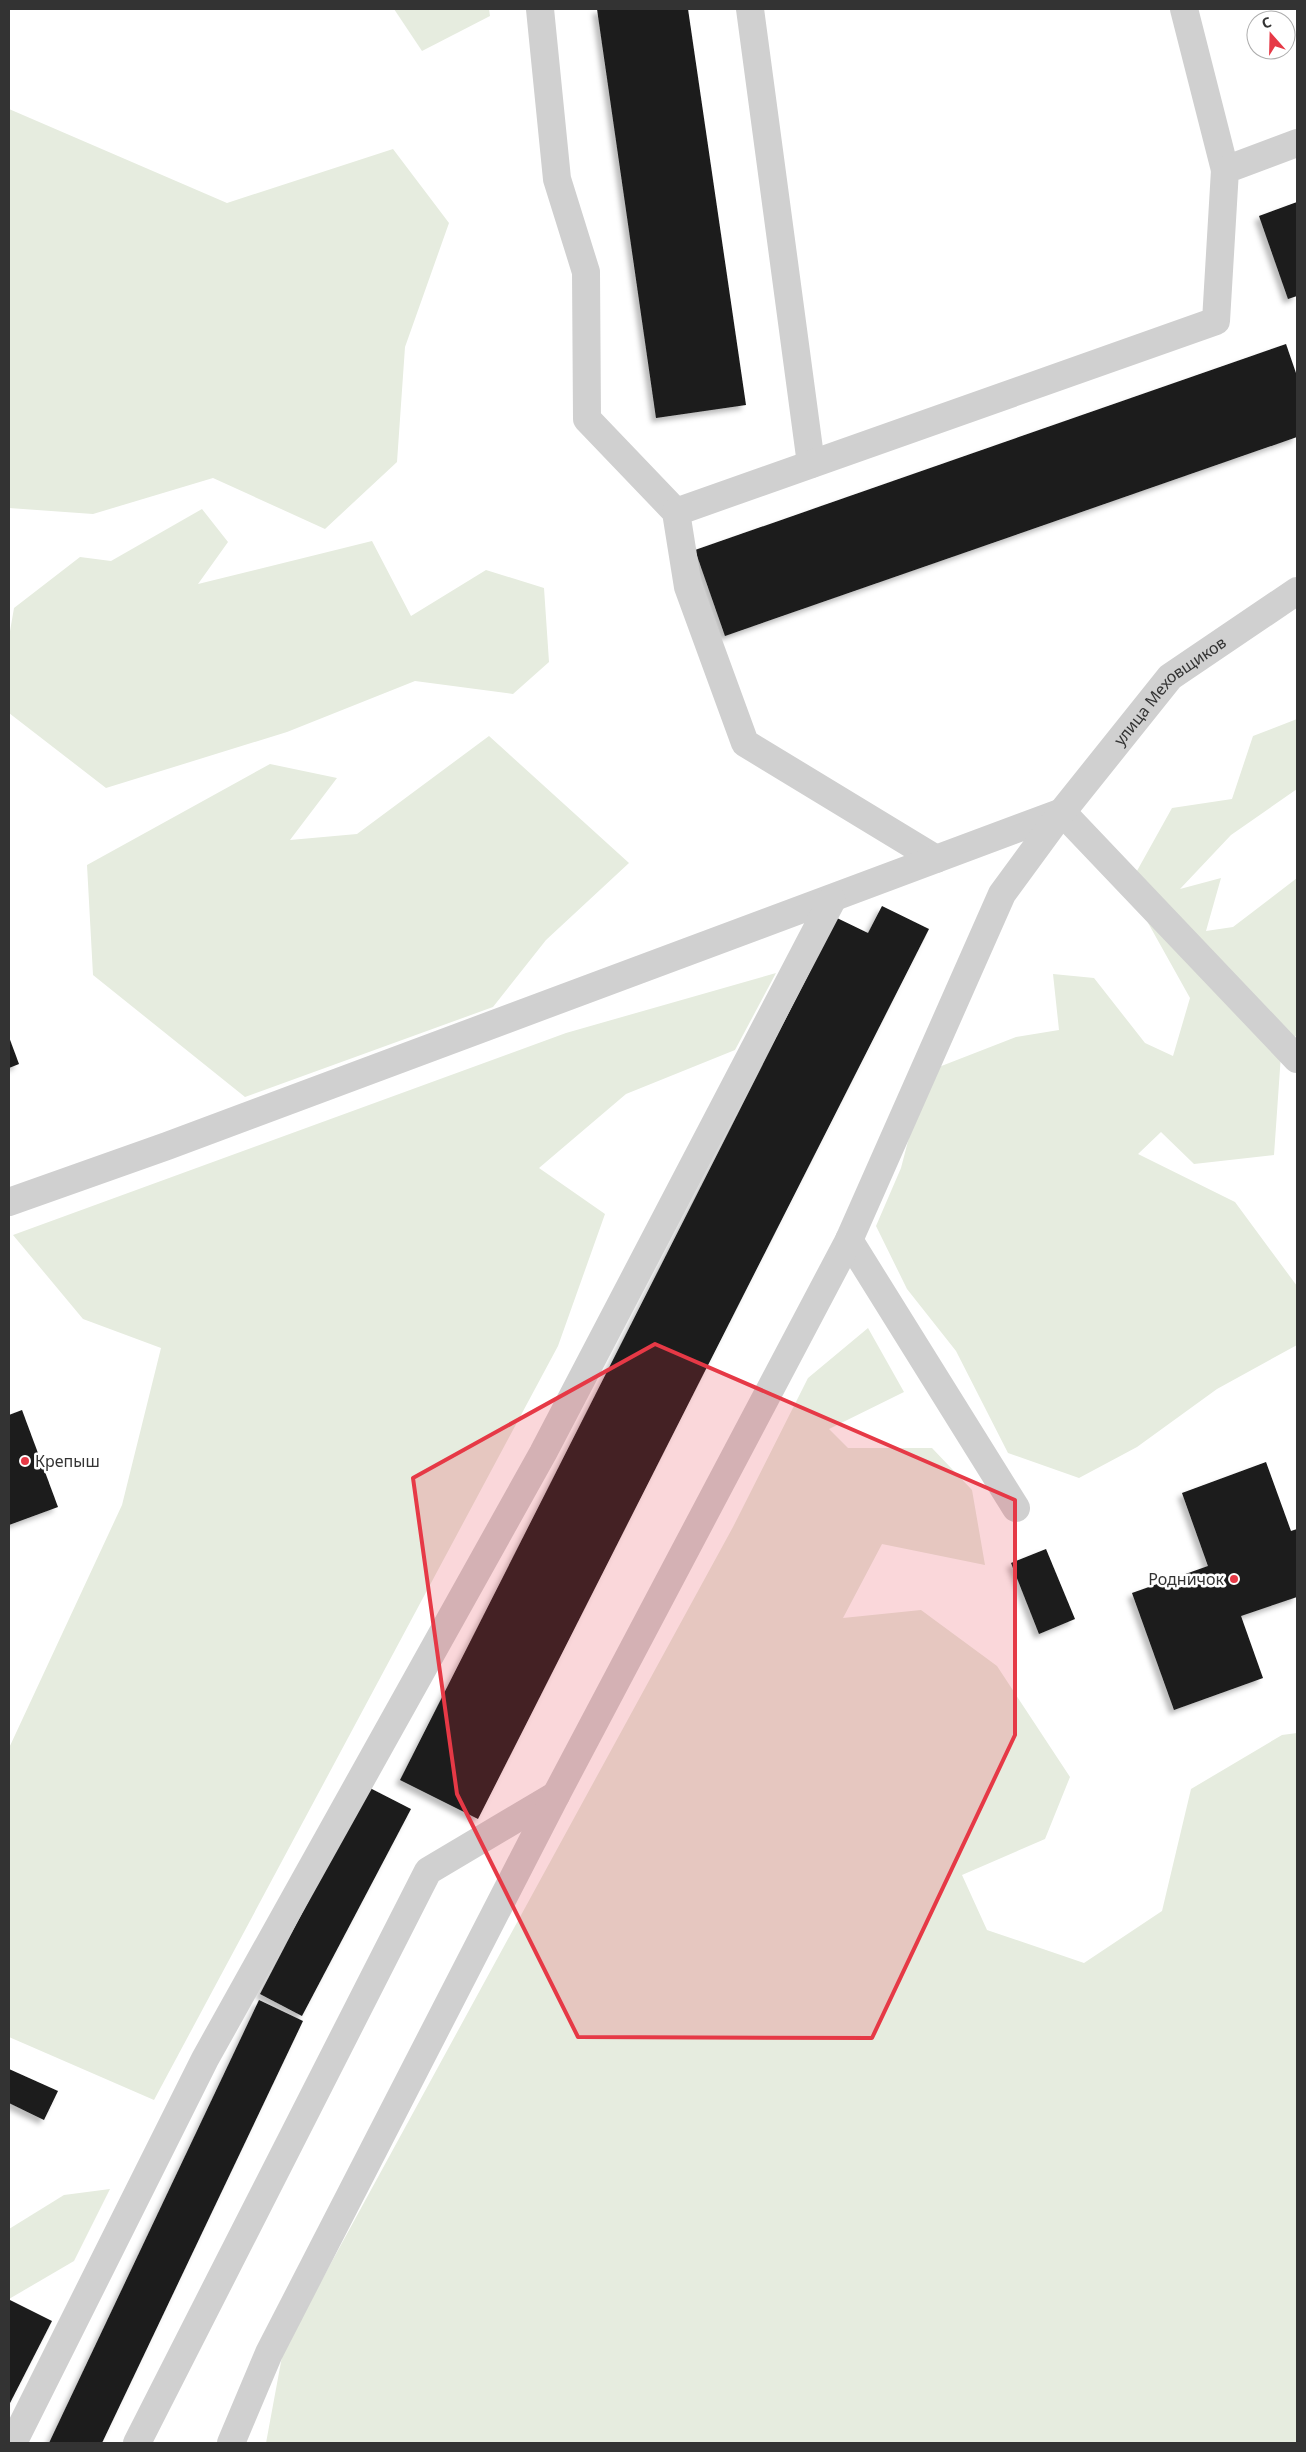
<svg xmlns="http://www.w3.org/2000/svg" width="1306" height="2452" font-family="'Noto Sans',sans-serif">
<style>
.green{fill:#e6ecdf}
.building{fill:#1a1a1a;filter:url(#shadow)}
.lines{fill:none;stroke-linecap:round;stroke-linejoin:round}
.minor{stroke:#d0d0d0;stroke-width:28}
.marked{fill:#e63946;fill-opacity:0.2;stroke:#e63946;stroke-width:4;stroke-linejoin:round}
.poi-dot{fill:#e63946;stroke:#fff;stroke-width:2}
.labels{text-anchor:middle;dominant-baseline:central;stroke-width:5;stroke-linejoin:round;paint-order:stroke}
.street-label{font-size:16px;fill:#333;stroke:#fff}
.poi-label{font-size:16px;fill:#333;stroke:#fff;text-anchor:start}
</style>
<defs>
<filter id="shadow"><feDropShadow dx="-4.5" dy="4.5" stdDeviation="2.5" flood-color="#0004"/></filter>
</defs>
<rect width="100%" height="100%" fill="#fff"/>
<g class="green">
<path d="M394,9H489L490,16L422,51Z"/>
<path d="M9,109L227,203L393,149L449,223L405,347L397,462L325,529L213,478L93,514L9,508Z"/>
<path d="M202,509L228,542L198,584L372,541L411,616L486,570L544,588L549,662L513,694L415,681L287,732L106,788L9,713V637L14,608L80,557L111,561Z"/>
<path d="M1297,719V789L1231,835L1180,889L1221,878L1206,931L1233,927L1297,878V1036L1282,1040L1274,1155L1194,1164L1161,1132L1138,1154L1235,1202L1297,1286V1345L1217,1389L1137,1447L1079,1478L1008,1453L956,1351L907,1289L876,1226L901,1168L926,1072L1016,1037L1059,1030L1053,974L1094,978L1145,1043L1173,1056L1190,998L1128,887L1172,808L1232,799L1253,736Z"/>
<path d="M489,736L629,863L546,940L493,1007L245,1097L93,975L87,865L270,764L337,778L290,840L357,834Z"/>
<path d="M776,973L735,1050L626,1094L539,1168L605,1214L558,1346L154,2100L9,2037V1748L122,1505L161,1348L83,1319L13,1235L566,1033Z"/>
<path d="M868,1328L904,1392L829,1429L848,1448H932L972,1490L985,1565L882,1544L843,1618L921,1610L997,1666L1070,1777L1045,1839L962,1875L987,1930L1084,1963L1162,1911L1191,1789L1282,1735L1297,1733V2443H266L283,2351L733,1527L808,1378Z"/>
<path d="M110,2189L74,2261L9,2299V2229L64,2195Z"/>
</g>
<g class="building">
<path d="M597,9H688L746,405L656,418Z"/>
<path d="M1297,202V296L1288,299L1259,216Z"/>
<path d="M1286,344L1297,376V437L725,636L695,550Z"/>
<path d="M882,906L929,929L478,1819L400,1780L837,918L868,933Z"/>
<path d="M9,1037L19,1064L9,1068Z"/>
<path d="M22,1410L58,1507L9,1525V1415Z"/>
<path d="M1266,1462L1291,1531L1297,1529V1597L1241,1616L1263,1678L1174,1710L1132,1593L1208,1566L1182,1493Z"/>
<path d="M1046,1549L1075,1619L1039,1634L1011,1563Z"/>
<path d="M368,1787L411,1809L302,2016L260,1994Z"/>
<path d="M259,2000L303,2021L102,2443H49Z"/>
<path d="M9,2069L58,2091L44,2120L9,2103Z"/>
<path d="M10,2300L52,2321L9,2405V2301Z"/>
</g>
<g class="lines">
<g class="minor">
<path d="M540,9L557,179L586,272L587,419L676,512L688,587L745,743L936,859"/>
<path d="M750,9L811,464"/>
<path d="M1184,9L1225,170"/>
<path d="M676,512L1216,321L1225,170L1297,143"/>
<path d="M9,1202L167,1146L1062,812L1297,1059"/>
<path d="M849,1240L1016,1508"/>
<path d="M13,2443L205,2059L543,1453L832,900"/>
<path d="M137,2443L428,1871L556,1795"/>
<path id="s1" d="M231,2443L269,2353L556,1795L849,1240L1002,894L1062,812L1170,677L1297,591"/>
</g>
</g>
<path class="marked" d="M655,1344L1015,1500V1735L872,2038L578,2037L457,1794L413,1478Z"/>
<g class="poi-dot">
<circle cx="25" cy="1461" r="5"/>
<circle cx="1234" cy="1579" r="5"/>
</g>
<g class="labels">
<g class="street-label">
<text stroke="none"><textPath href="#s1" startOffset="1996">улица Меховщиков</textPath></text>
</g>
<g class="poi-label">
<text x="35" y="1461">Крепыш</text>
<text x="1224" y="1579" text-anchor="end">Родничок</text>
</g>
</g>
<rect width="1306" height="2452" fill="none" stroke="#333333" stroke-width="20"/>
<g transform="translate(1271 35) rotate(340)"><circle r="24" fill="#ffffff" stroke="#adadad"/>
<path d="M0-4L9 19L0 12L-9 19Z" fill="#e63946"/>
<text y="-8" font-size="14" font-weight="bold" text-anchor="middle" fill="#333333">С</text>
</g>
</svg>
